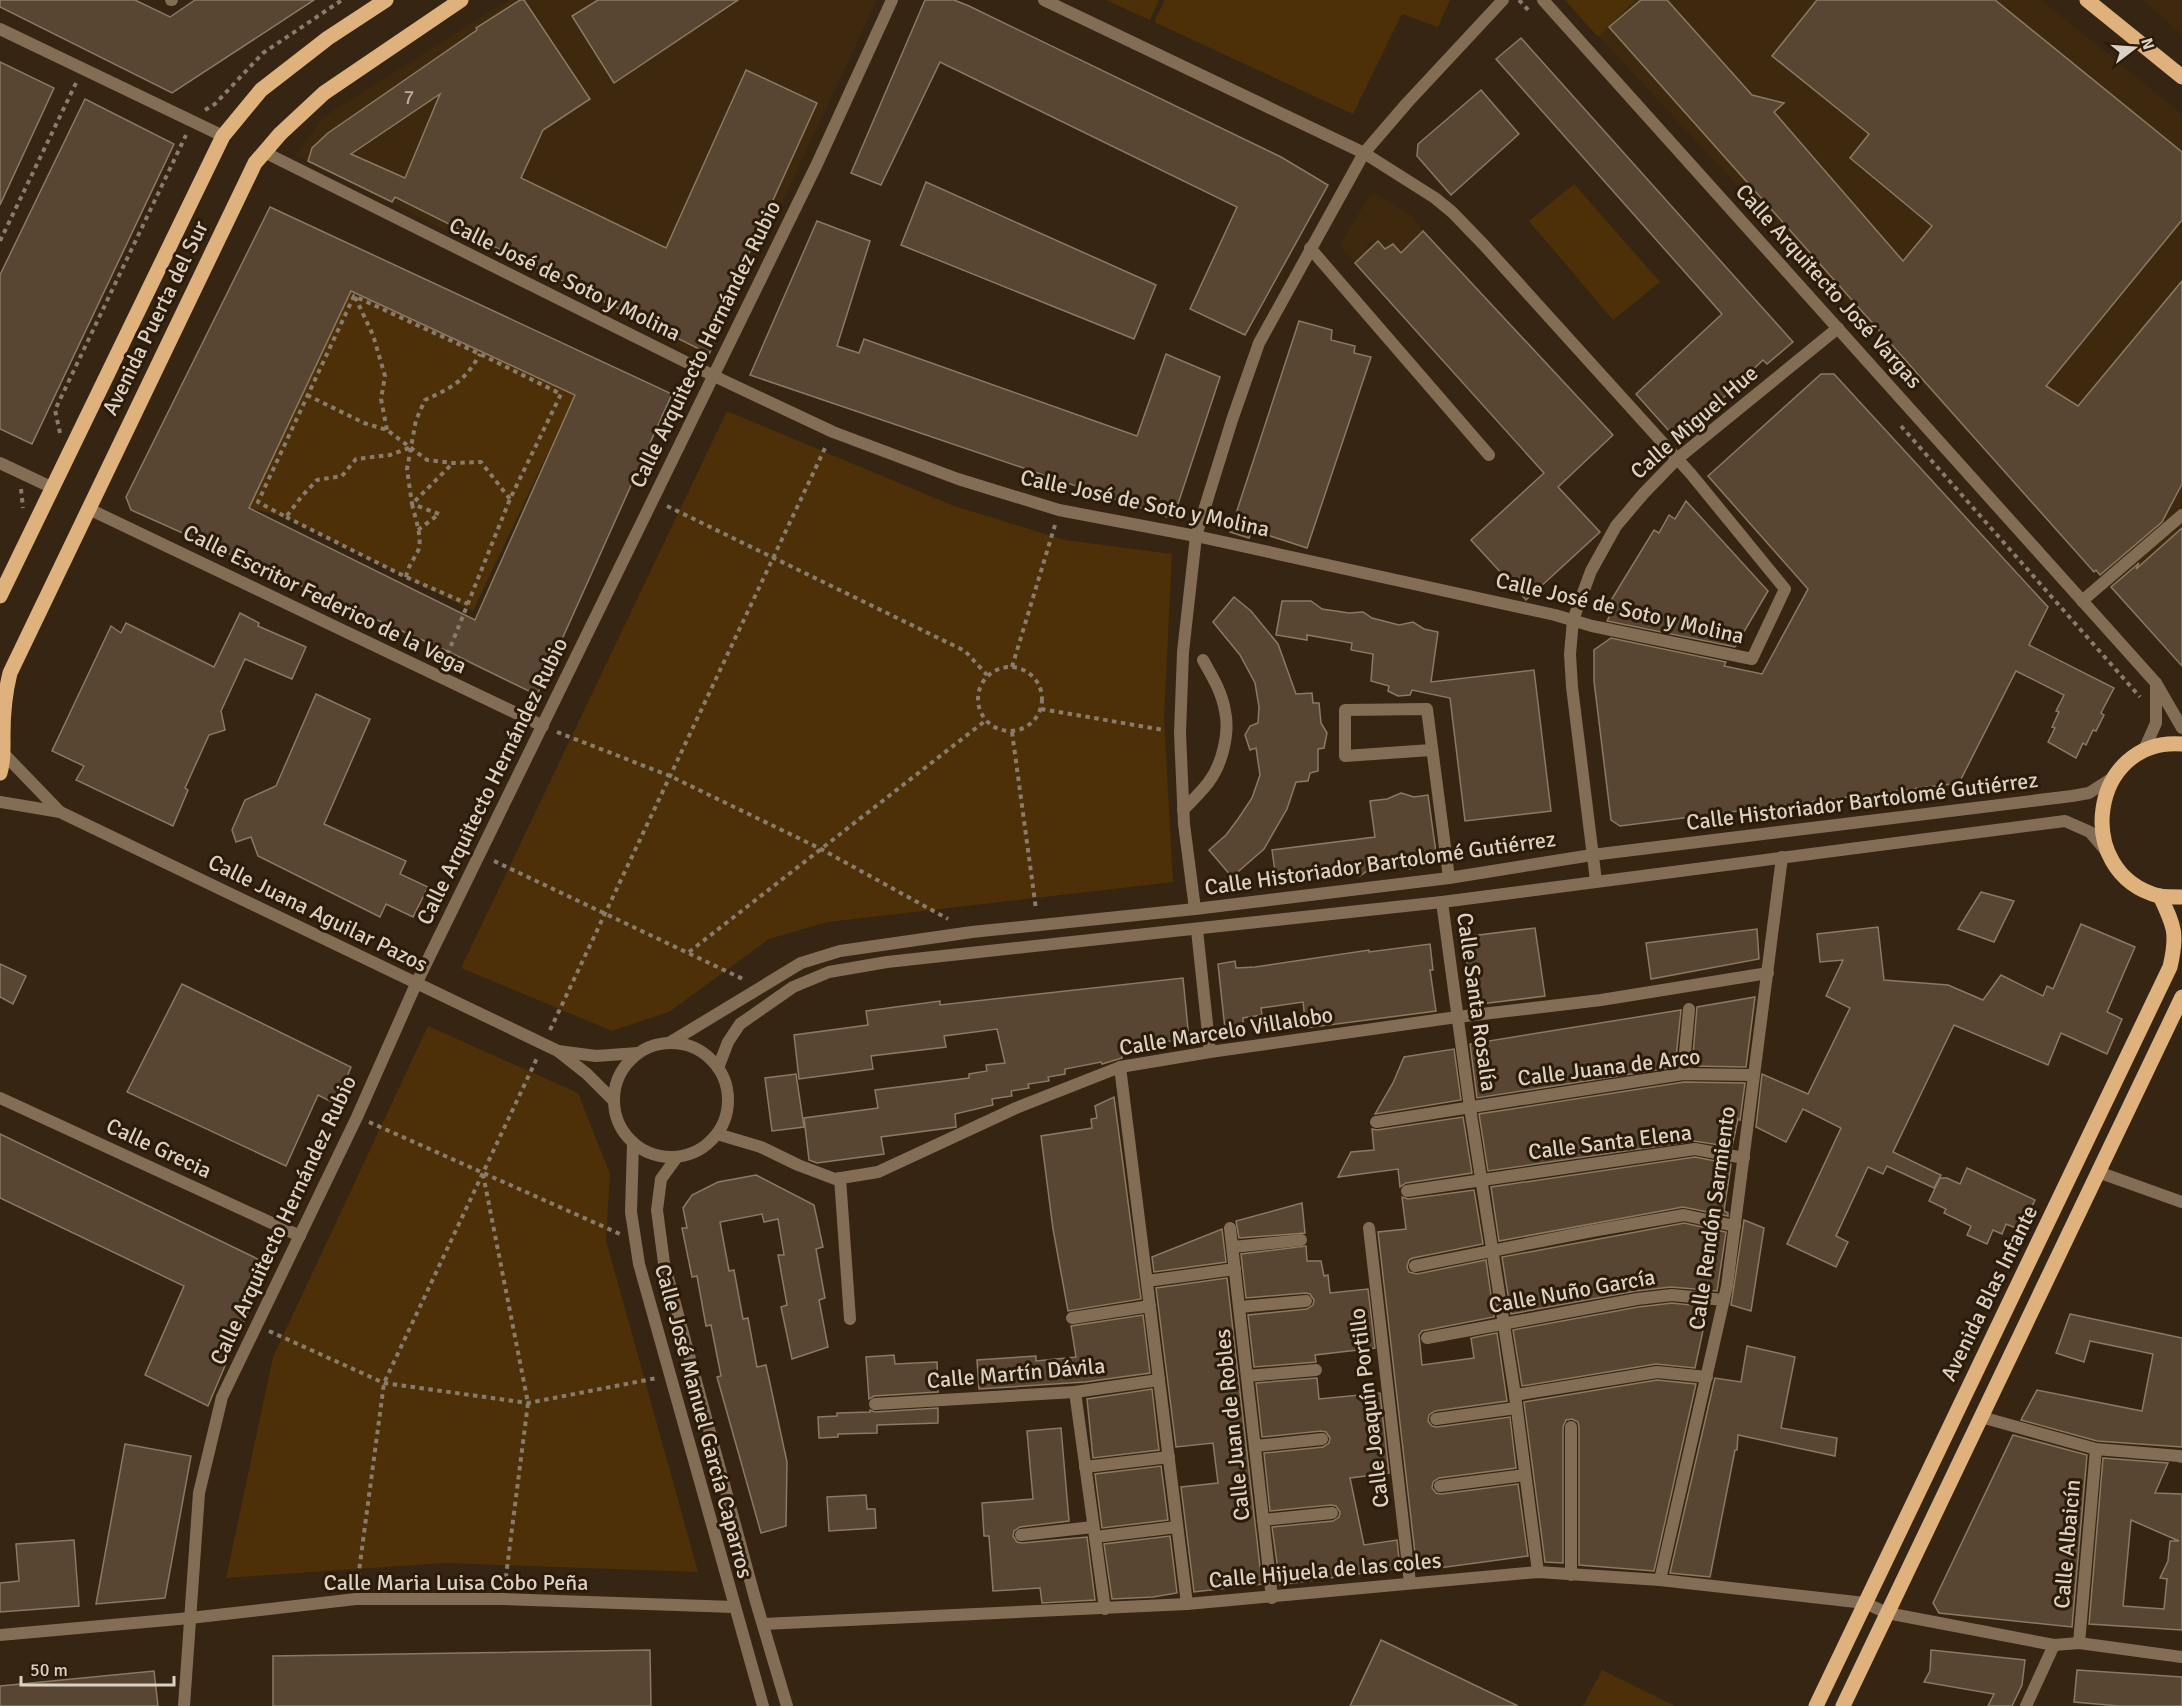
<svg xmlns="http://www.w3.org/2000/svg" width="2182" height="1706" font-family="Signika,sans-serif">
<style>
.built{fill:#3e290f}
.green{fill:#4d3007}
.building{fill:#584632;stroke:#8c7963;stroke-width:1.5;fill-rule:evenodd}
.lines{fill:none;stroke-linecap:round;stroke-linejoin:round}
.path{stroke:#897c6c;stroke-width:4;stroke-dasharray:4.5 4.5;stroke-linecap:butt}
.pedestrian{stroke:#836d54;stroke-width:12}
.minor{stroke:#836d54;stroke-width:12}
.tertiary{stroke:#836d54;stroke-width:12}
.primary{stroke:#dfb17c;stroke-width:15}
.labels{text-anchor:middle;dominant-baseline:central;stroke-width:6;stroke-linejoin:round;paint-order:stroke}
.number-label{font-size:20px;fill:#bbaea0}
.street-label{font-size:22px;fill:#dcd1c5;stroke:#2b1b08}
</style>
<rect width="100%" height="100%" fill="#352512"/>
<g class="built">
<path d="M508,0H877L707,362L296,155L322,118Z"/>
<path d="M1565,0H2041L2182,114V666L2113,589Z"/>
<path d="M2142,0H2182V35L2146,3Z"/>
<path d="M1377,194L1412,216L1423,231L1401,253L1385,249L1377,239L1366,244L1370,249L1355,263L1340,245L1370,195Z"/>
</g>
<g class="green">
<path d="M1106,0H1159L1150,20Z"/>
<path d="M1165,0H1450L1438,27L1402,14L1353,114L1154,22Z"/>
<path d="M1565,0H1635L1598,37Z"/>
<path d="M1574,184L1660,282L1613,320L1529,221Z"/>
<path d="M351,291L575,395L473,611L286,517L249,508Z"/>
<path d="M727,411L954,506L1065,540L1172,554L1164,717L1173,882L828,922L769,939L669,1012L612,1031L461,968Z"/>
<path d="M428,1026L578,1093L610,1174L606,1240L698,1572L445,1563L226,1578L273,1357Z"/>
<path d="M1602,1670L1675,1706H1583Z"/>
</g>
<g class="building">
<path d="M0,0H135L170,17L195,0H314L172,93L0,7Z"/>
<path d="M520,0H524L590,99L543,130L521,178L666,248L746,70L817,103L736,282L743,285L709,354L395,197L392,202L308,161L312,148L328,133L477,30L476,28ZM440,94L405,178L351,154Z"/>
<path d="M598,0H738L614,83L572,16Z"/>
<path d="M925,0H954L969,6L1281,157L1328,185L1245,335L1190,309L1237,207L940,62L881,185L851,173Z"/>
<path d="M1641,0H1667L1752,95L1784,103L1774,112L1903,261L1932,226L1850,158L1869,134L1772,56L1817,0H1995L2182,152V220L2046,386L2078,406L2182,281V484L2162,522L2100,575L2096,570L2094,572L1609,27Z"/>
<path d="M1521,38L1793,342L1767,364L1763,360L1678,441L1636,394L1722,314L1496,59Z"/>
<path d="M0,62L54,88L0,205Z"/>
<path d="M1481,90L1519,134L1451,195L1417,156L1418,144Z"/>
<path d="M85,99L174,144L32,444L0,429V275Z"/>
<path d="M926,182L1156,285L1134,339L901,245Z"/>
<path d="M270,207L672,394L537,695L449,652L131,510L126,497ZM351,291L575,395L475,620L249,508Z"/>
<path d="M817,221L870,241L837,346L859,353L864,339L1137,436L1166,354L1220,377L1173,519L750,375Z"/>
<path d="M1423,231L1613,435L1558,487L1600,532L1526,600L1471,540L1544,473L1355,263L1378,241L1385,249L1393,244L1401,253Z"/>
<path d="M1299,321L1332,330L1331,340L1355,346L1354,353L1371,357L1307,548L1252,530L1249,538L1230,532Z"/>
<path d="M1821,374H1834L2048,607L2029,645L2114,688L2101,713L2104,715L2096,731L2093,730L2086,745L2083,743L2076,758L2048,742L2055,728L2052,727L2059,712L2056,711L2064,695L2016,671L1959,783L1620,826L1611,820L1594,681V650L1611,638L1726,662L1724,666L1762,674L1808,589L1708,476Z"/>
<path d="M1686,501L1768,591L1735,647L1607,621L1614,607L1610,602L1654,530L1659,533L1669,515L1675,519Z"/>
<path d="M2182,528V666L2111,587L2139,563L2136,569Z"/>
<path d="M1234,597L1251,611L1278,644L1296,694L1312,693L1313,703H1319L1321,723L1327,733L1324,748L1318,749V771L1310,773L1308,781L1296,782L1287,809L1264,849L1232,877L1209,850L1226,835L1238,819L1252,798L1260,775L1256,748L1250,750L1245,735L1250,726L1258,723L1259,707L1255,683L1240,655L1213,622Z"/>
<path d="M1282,601H1311L1322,609L1349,613L1363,612L1372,618L1399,625L1413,622L1424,629L1438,632L1431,682L1534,670L1551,811L1465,821L1450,698L1412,690L1410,695L1398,696L1388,691L1389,686L1371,681L1373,654L1351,650L1352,643L1307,635V640L1276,635Z"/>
<path d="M240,613L259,623L258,626L306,647L292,679L245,659L221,711L225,730L209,735L185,788L188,790L173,826L76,780L84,766L52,751L111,626L121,633L126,623L214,667Z"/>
<path d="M316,694L370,719L324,824L406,861L400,874L428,887L413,917L386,904L380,917L258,856L251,837L236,842L232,830L245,800L276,786Z"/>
<path d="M1401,793L1414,797L1428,795L1437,860L1422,862L1410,869L1397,865L1370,869L1360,876L1347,874L1346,870L1318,874L1306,882L1294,877L1276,879L1272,850L1375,837L1370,801L1387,799Z"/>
<path d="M1981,892L2014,901L1994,942L1958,929Z"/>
<path d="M2081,924L2135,947L2107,1012L2122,1019L2107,1054L2061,1033L2048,1065L1954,1025L1893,1152L1941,1175L1934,1188L1887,1166L1883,1174L1868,1167L1836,1236L1848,1242L1836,1267L1787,1244L1841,1128L1803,1109L1786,1142L1756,1127L1762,1074L1808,1094L1850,1008L1826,996L1843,960L1820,962L1817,934L1878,927L1884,980L1948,985L1983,1000L2001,975L2043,996L2047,986L2053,989Z"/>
<path d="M1535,928L1545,996L1473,1005L1463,937Z"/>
<path d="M1757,929L1759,959L1651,979L1646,943Z"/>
<path d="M1430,944L1433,970H1430L1436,1011L1306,1028L1303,1002L1261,1008L1262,1015L1243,1018V1027L1225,1029L1218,964L1235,961L1236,968L1255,967L1369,950V952Z"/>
<path d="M0,964L26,976L13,1004L0,997Z"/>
<path d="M1183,978L1189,1039L1121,1046L1122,1058L1102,1064L1101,1062L1065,1069V1074L1048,1077L1049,1081L1028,1084L1029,1088L1011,1091L1012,1096L992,1099L993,1105L955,1114L956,1127L881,1137L884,1154L817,1163L809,1160L804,1118L878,1108L875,1090L969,1078V1074L987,1071L986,1065L1005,1063L997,1029L944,1036L946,1047L871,1056L873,1069L799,1079L794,1035L868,1025L866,1011L940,1001V1005Z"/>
<path d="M182,984L351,1067L336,1104L318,1095L286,1166L127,1092Z"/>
<path d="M1755,997L1746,1067L1692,1066L1697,1007Z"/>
<path d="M1681,1010L1675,1067L1477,1098L1470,1044Z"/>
<path d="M1454,1049L1461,1100L1375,1114L1393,1083L1404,1057Z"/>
<path d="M796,1074L804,1127L772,1131L765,1078Z"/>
<path d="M1684,1082L1745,1083L1740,1120L1738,1119L1732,1147L1694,1141L1488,1171L1479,1114Z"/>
<path d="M1114,1097L1141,1299L1068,1311L1053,1229L1041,1136L1092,1128L1091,1119L1097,1118L1095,1106Z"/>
<path d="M1463,1117L1472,1173L1406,1183L1400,1187L1398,1169L1338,1177L1351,1152L1374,1150L1372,1129L1377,1130Z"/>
<path d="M0,1134L268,1264L208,1406L145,1375L184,1286L0,1198Z"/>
<path d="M1695,1157L1731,1164L1724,1211L1728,1213V1216L1683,1207L1499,1241L1491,1187Z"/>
<path d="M1967,1168L2035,1200L2021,1230L2006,1224L2002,1234L1993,1230L1987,1244L1967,1235L1971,1226L1944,1213L1946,1209L1929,1201L1940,1178H1947L1960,1184Z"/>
<path d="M756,1175L814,1205L823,1247L816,1249L825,1298L819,1300L828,1347L792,1359L781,1307L787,1305L778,1255H784L778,1219L764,1222L762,1214L720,1222L729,1271L734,1270L743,1319L748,1318L757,1367L766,1365L787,1462L786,1526L761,1533L717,1377L721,1376L711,1325L706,1326L697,1276L692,1277L682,1228H687L683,1208L692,1195L718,1182Z"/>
<path d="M1474,1190L1483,1244L1413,1258L1409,1260L1407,1267L1409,1272L1417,1274L1486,1260L1494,1317L1422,1331L1419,1335L1422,1365L1474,1358L1471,1338L1497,1333L1507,1401L1435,1411L1429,1415L1428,1421L1432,1426L1437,1427L1510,1417L1516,1468L1439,1478L1433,1482L1432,1488L1436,1493L1441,1494L1518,1484L1528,1556L1417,1571L1378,1232L1406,1229L1402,1197L1408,1199Z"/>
<path d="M1302,1203L1305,1233L1239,1238L1236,1221Z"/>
<path d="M1744,1220L1764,1228L1751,1311L1731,1305Z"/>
<path d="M1684,1223L1726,1232L1717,1291L1671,1287L1636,1291L1511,1314L1502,1257Z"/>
<path d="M1222,1229L1226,1262L1154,1272L1152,1257Z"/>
<path d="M1306,1246L1307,1261H1321L1324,1276L1328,1275L1330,1293L1368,1289L1375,1348L1315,1355L1316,1362L1254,1367L1248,1315L1307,1309L1313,1305L1314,1300L1310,1294L1305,1293L1246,1298L1241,1254Z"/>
<path d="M1227,1278L1262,1584L1194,1592L1181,1487L1218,1483L1213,1443L1176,1447L1156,1288Z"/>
<path d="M1672,1303L1708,1307L1695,1368L1656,1364L1522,1386L1513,1330L1638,1307Z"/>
<path d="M2070,1314L2182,1338V1447L2097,1441L2021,1420L2037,1390L2142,1411L2153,1354L2090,1341L2084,1362L2056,1353Z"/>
<path d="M1143,1315L1150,1373L1085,1382L979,1389L977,1360L1036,1356V1361L1076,1357L1071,1326Z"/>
<path d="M1747,1346L1795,1357L1781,1428L1837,1438L1835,1456L1738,1435L1737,1450H1735L1710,1577L1670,1573L1714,1382L1715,1378L1741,1382Z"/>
<path d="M894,1355L895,1364L937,1362L938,1392L874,1396L869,1399L866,1357Z"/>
<path d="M1317,1378L1319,1399L1380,1393L1389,1473L1350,1478L1364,1545L1397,1540L1400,1568L1280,1585L1272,1527L1333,1521L1339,1517L1340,1512L1336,1506L1331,1505L1270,1511L1264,1453L1323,1447L1329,1443L1330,1438L1326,1432L1321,1431L1262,1437L1256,1383Z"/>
<path d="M1657,1380L1696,1384L1654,1571L1579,1565V1427L1578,1422L1572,1419L1566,1420L1563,1427V1563L1545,1562L1524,1402Z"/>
<path d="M1152,1389L1159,1450L1093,1458L1087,1399Z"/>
<path d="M938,1408V1423L877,1425V1433L838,1434V1437L819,1438L818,1417L837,1416V1413L870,1412V1410L875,1412Z"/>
<path d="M1061,1428L1069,1521L1020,1527L1014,1531L1013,1536L1017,1542L1022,1543L1087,1537L1095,1600L1042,1603L1040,1588L993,1591L989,1536H984L982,1503L1033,1499L1027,1431Z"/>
<path d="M2013,1435L2087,1455L2072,1627L1939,1613L1933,1603Z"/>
<path d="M125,1444L191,1456L165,1598L96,1604Z"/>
<path d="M2103,1458L2168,1463L2155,1493L2182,1494V1630L2089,1624ZM2131,1520L2179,1541H2170L2168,1561L2160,1578L2167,1579L2164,1609L2123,1606Z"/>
<path d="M1161,1466L1168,1520L1102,1528L1095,1474Z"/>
<path d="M866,1495L867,1509H875L876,1528L829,1531L827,1497Z"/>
<path d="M1170,1536L1177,1593L1153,1597L1112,1599L1104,1544Z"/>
<path d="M74,1540L79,1606L0,1612V1583L19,1581L16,1544Z"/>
<path d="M1381,1640L1518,1706H1350Z"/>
<path d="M650,1650L651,1706H273V1656Z"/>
<path d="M1931,1650L2025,1660L2022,1685L2012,1706H1988L1994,1694L1924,1682L1930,1671Z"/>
<path d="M2077,1670L2182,1677V1706H2119L2074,1702Z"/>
<path d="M154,1671L158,1706H0V1686Z"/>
</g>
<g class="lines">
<g class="path">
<path d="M1519,0L1530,12"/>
<path d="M205,110L215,104L263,53L342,0"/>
<path d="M0,241L76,83"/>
<path d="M355,297L373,335L385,376L381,399L387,430"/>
<path d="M307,395L364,423L387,430L427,460L453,463L481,462L510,499"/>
<path d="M1901,426L2140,697"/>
<path d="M60,433L55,410L186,135"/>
<path d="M409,448L390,455L356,459L342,476L317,480L302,496L286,517L258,502L354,296L480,354L561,394L510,499L448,653"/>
<path d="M21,489L23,508"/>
<path d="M667,506L965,651L987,675"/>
<path d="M439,514L412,504L407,469L416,420L425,400C453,387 465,381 480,354"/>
<path d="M286,517L406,577L468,604"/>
<path d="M418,530L439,514"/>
<path d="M406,577C408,566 413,561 418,551C423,538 415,518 412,504L453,463"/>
<circle cx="1010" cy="699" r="32"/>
<path d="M1012,667L1055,525"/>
<path d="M1041,709L1164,730"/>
<path d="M557,732L670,776L821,849L948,919"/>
<path d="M1012,732L1036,909"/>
<path d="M494,861L745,980"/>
<path d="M689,952L985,721"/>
<path d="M550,1030L826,446"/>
<path d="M369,1122L620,1234"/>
<path d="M483,1174L528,1403L505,1584"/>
<path d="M269,1331L384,1383L528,1403L657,1378"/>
<path d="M357,1586L384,1383L538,1056"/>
</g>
<g class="pedestrian">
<path d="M1981,1417L2096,1449L2179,1456"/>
<path d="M2079,1643L2096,1449"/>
</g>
<g class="minor">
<path d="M171,0H172"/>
<path d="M0,29L223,136"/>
<path d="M264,152L714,376L833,432L958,479L1059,510L1196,536L1555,615L1592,626L1752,659L1785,589L1691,474L1483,244L1452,212L1435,198L1364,153L1044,0"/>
<path d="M1310,248L1489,455"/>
<path d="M0,463L53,488"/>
<path d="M89,509L543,726"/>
<path d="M2082,601L2182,515"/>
<path d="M1431,750L1345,756V710L1427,709L1449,878"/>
<path d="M1183,810C1192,801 1201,792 1208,783C1222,765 1230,733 1225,711C1222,692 1212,676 1203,660"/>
<path d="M1596,881L1572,687L1570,654L1573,620L1591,571L1616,526L1644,493L1677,459L1838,328"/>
<path d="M1442,902L1470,1108L1515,1395L1538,1572"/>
<path d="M1195,909L1184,824L1180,733L1183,652L1196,536L1232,420L1259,343L1364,153L1407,103L1503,0"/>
<path d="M1197,930L1210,1052"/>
<path d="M1120,1067L1187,1604"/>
<path d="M1683,1074L1689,1009"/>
<path d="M0,1098L300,1236"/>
<path d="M1376,1122L1683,1074L1753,1075"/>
<path d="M717,1134L761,1147L798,1165L835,1179L878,1172L1016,1108L1120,1067L1210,1052L1457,1017L1601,1000L1768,973"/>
<path d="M2098,1172L2182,1202"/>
<path d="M840,1178L850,1319"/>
<path d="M1407,1191L1695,1149L1744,1158"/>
<path d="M1230,1228L1272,1598"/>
<path d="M1369,1228L1410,1583"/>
<path d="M1233,1247L1301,1240"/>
<path d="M1415,1266L1592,1231L1684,1215L1735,1226"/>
<path d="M1147,1281L1235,1269"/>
<path d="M1240,1307L1306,1301"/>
<path d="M1072,1318L1150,1306"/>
<path d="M1427,1338L1637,1299L1672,1295L1724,1300"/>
<path d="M1247,1376L1316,1370"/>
<path d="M1075,1392L1105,1609"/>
<path d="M1515,1395L1657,1372L1707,1377"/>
<path d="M875,1404L1075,1392L1159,1380"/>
<path d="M1436,1419L1516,1408"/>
<path d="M1571,1427V1575"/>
<path d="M1255,1446L1322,1439"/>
<path d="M2179,1456L2182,1457"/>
<path d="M1085,1467L1169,1457"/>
<path d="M1440,1486L1525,1475"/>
<path d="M1263,1520L1332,1513"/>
<path d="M1021,1535L1093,1527"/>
<path d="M1095,1537L1177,1527"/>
<path d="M1660,1580L1727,1286L1782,857"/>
<path d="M184,1706L199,1493L222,1397L357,1117L416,984L817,164L892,0"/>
<path d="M2026,1706L2054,1645"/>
</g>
<g class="tertiary">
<path d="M1543,0L2156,683L2182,728"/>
<path d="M2144,750L2156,723V683"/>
<path d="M5,755L60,812"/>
<path d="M0,802L60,812L558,1051L587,1074L614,1101"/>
<path d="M669,1043L801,963L840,951L972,932L1195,909L1449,878L1592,855L2072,796L2089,793L2114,777"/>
<circle cx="671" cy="1100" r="57"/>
<path d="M558,1051L596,1056L638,1053"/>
<path d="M718,1068L728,1042L740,1024L793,987L829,972L887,962L1442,902L2065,821L2090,832L2107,852"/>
<path d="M633,1143L631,1212L639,1264L763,1706"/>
<path d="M677,1157L661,1179L657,1210L664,1263L756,1602L787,1706"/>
<path d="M764,1624L1187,1604L1538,1572L1660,1580L1865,1603L1887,1613L2054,1645L2079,1643L2182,1657"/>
<path d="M0,1635L190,1618L356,1599H503L734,1607"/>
</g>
<g class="primary">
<path d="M2087,0L2182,77"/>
<path d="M0,596L223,136L261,90L328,38L386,0"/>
<path d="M2182,744C2090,737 2071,873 2159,896C2166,897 2175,897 2182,897"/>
<path d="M0,773C4,760 3,749 3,735C3,714 5,693 10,673L255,163L280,134L324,93L461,0"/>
<path d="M1816,1706L2170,967C2178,933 2174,926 2160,896"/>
<path d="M1843,1706L2182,997"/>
</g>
</g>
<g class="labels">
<g class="number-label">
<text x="409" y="97">7</text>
</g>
<g class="street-label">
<text transform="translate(565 279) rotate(26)">Calle José de Soto y Molina</text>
<text transform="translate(1829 286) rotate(48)">Calle Arquitecto José Vargas</text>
<text transform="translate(155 318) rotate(-64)">Avenida Puerta del Sur</text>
<text transform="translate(705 344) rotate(-64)">Calle Arquitecto Hernández Rubio</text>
<text transform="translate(1694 422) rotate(-41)">Calle Miguel Hue</text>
<text transform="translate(1145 503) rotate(12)">Calle José de Soto y Molina</text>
<text transform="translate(325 599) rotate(26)">Calle Escritor Federico de la Vega</text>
<text transform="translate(1620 608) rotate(13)">Calle José de Soto y Molina</text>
<text transform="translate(492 781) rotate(-64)">Calle Arquitecto Hernández Rubio</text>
<text transform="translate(1862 801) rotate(-7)">Calle Historiador Bartolomé Gutiérrez</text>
<text transform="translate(1380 863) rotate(-8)">Calle Historiador Bartolomé Gutiérrez</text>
<text transform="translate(318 913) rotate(26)">Calle Juana Aguilar Pazos</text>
<text transform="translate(1477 1002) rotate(82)">Calle Santa Rosalía</text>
<text transform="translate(1226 1031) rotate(-9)">Calle Marcelo Villalobo</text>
<text transform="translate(1609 1067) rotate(-7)">Calle Juana de Arco</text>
<text transform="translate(1610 1142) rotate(-7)">Calle Santa Elena</text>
<text transform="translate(159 1148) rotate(25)">Calle Grecia</text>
<text transform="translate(1712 1218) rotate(-82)">Calle Rendón Sarmiento</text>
<text transform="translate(283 1220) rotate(-65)">Calle Arquitecto Hernández Rubio</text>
<text transform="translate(1572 1291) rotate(-10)">Calle Nuño García</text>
<text transform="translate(1989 1293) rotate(-64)">Avenida Blas Infante</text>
<text transform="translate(1016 1373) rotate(-5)">Calle Martín Dávila</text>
<text transform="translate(1369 1408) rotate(-97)">Calle Joaquín Portillo</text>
<text transform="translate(704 1421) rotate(75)">Calle José Manuel García Caparros</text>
<text transform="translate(1232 1425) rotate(-96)">Calle Juan de Robles</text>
<text transform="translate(2067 1544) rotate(-85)">Calle Albaicín</text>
<text transform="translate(1325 1570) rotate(-5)">Calle Hijuela de las coles</text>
<text x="456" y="1582">Calle Maria Luisa Cobo Peña</text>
</g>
</g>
<g transform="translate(2134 48) rotate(73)" stroke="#2b1b08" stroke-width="4.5" paint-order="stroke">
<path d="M0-4.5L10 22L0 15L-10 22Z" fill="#dcd1c5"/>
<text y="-9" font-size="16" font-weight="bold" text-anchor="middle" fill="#dcd1c5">N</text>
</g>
<path d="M21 1676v9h153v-9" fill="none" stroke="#dcd1c5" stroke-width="3"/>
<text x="30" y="1676" font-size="18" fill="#dcd1c5" stroke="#2b1b08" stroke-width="4.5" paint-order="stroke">50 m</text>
</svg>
